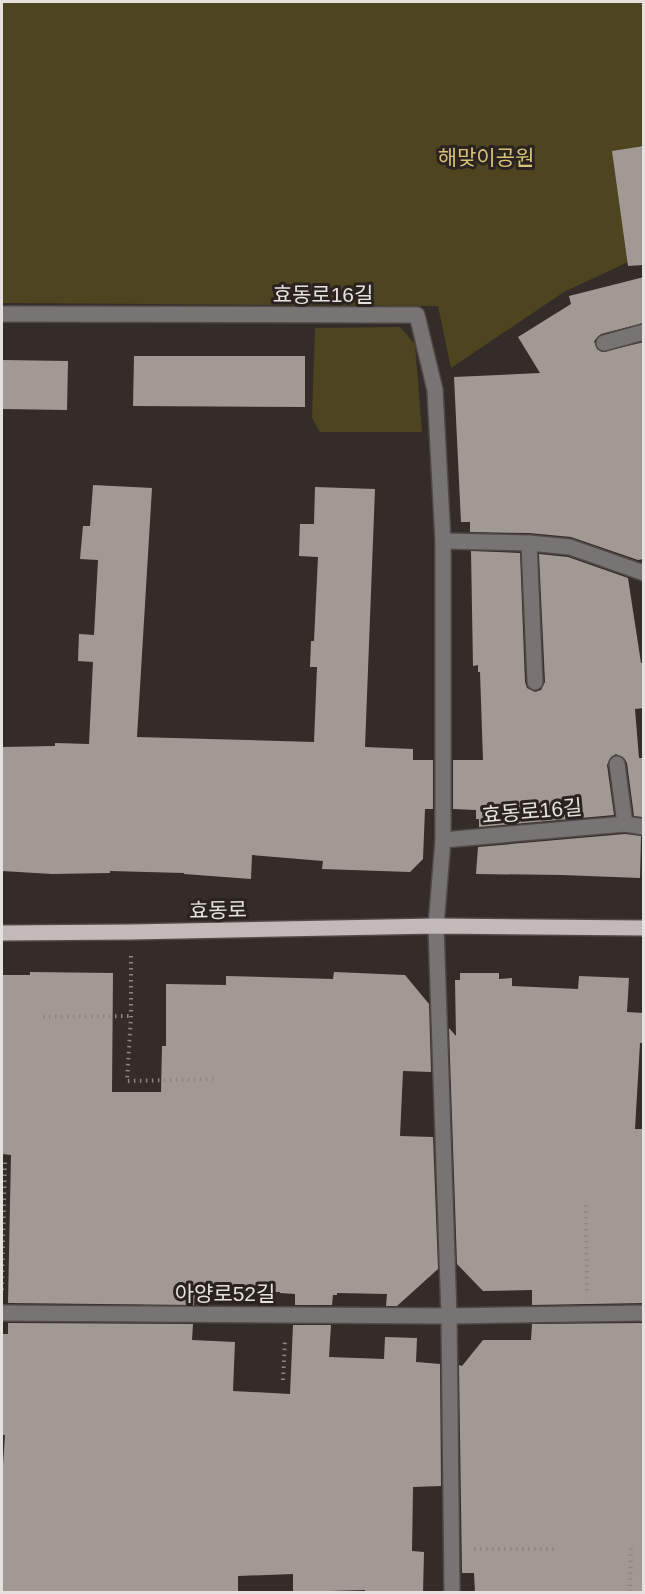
<svg xmlns="http://www.w3.org/2000/svg" width="645" height="1594" font-family="Helvetica,'Noto Sans KR',sans-serif">
<style>
.green{fill:#4e441f}
.building{fill:#a19a94}
.lines{fill:none;stroke-linecap:round;stroke-linejoin:round}
.minor-casing{stroke:#504946;stroke-width:18}
.major-casing{stroke:#504946;stroke-width:18}
.path{stroke:#8d8684;stroke-width:4;stroke-dasharray:1.5 4.5;stroke-linecap:butt}
.minor{stroke:#787474;stroke-width:15}
.major{stroke:#c2b9b9;stroke-width:15}
.labels{text-anchor:middle;dominant-baseline:central;stroke-width:6;stroke-linejoin:round;paint-order:stroke}
.park-label{font-size:21px;fill:#d7c377;stroke:#2a2320}
.street-label{font-size:21px;fill:#e6e1df;stroke:#2a2320}
</style>
<rect width="100%" height="100%" fill="#342c29"/>
<g class="green">
<path d="M2,2H643V255L564,292L451,368L438,306L2,303Z"/>
<path d="M400,327L415,344L422,432H320L312,418L315,328Z"/>
</g>
<g class="building">
<path d="M644,146V265L628,266L612,151Z"/>
<path d="M644,277V323L601,334L594,341L597,349L602,352L644,342V559L638,560L571,537L529,533L470,532V522H461L454,377L540,373L518,337L571,304L569,296Z"/>
<path d="M134,356H305V407L133,406Z"/>
<path d="M2,360L68,361L67,410L2,409Z"/>
<path d="M93,485L152,488L137,737L314,742L317,667H310L311,641H314L318,557L299,556L300,524H314L315,487L375,489L365,747L413,749V760H433V809H425L423,859L410,872L322,869L323,861L252,855L251,879L184,874V873L110,871V873L52,874L2,871V747L55,746V743L89,744L93,662L78,661L79,634L94,635L98,560L80,559L83,526H90Z"/>
<path d="M471,551L520,553L525,682L527,688L535,692L541,690L545,682L539,554L568,557L628,578L641,663L644,662V708L635,709L639,758H644V809H642V817L634,816L627,763L624,758L616,754L611,757L607,765L614,815L479,827V819H476V810L453,809V760H483L480,672H478V665L473,666Z"/>
<path d="M625,834L641,836L640,878L562,875L476,874L478,847Z"/>
<path d="M30,972L113,973L112,1092H161L162,1046H166V984L226,985V976L333,979L334,972L405,975L429,1004L431,1072L403,1071L400,1136L433,1137L438,1269L397,1306H386L387,1294L337,1293V1295H333L332,1305H295V1294L280,1293V1292H195L194,1305L8,1303L11,1155L2,1154V975H30Z"/>
<path d="M460,973H499V979L512,978V986L578,989L579,976L629,978L627,1012L644,1013V1043H640L635,1129H644V1303L532,1305V1290L483,1291L457,1264L449,1028L456,1036L455,980H460Z"/>
<path d="M8,1323L193,1324L192,1340L235,1342L233,1391L290,1394L293,1325H331L329,1357L384,1359L385,1337L417,1338L416,1362L440,1364L441,1486L413,1487L412,1551L424,1552L423,1593H365V1590L293,1592V1574L238,1576V1593H2V1480L5,1435H2V1334H8Z"/>
<path d="M644,1323V1593H475L474,1573H462L459,1365L462,1366L483,1340H531L532,1324Z"/>
</g>
<g class="lines">
<defs>
<g id="minor">
<path d="M2,314L417,315L435,390L443,541V840L436,926L449,1316L452,1592"/>
<path d="M604,343L644,332"/>
<path d="M443,541L529,543L570,547L644,573"/>
<path d="M529,543L535,682"/>
<path d="M617,764L625,824"/>
<path d="M443,840L625,824L644,827"/>
<path d="M2,1313L449,1316L644,1313"/>
</g>
<path id="major" d="M2,933L131,932L436,926L644,928"/>
</defs>
<use href="#minor" class="minor-casing"/>
<use href="#major" class="major-casing"/>
<g class="path">
<path d="M131,956V1016L127,1081L214,1079"/>
<path d="M43,1017L131,1016"/>
<path d="M586,1205L587,1292"/>
<path d="M2,1290L5,1159"/>
<path d="M283,1380L285,1339"/>
<path d="M474,1549H554"/>
<path d="M630,1592L631,1544"/>
</g>
<use href="#minor" class="minor"/>
<use href="#major" class="major"/>
</g>
<g class="labels">
<g class="park-label">
<text x="486" y="157">해맞이공원</text>
</g>
<g class="street-label">
<text x="323" y="294">효동로16길</text>
<text transform="translate(532 811) rotate(-5)">효동로16길</text>
<text transform="translate(218 910) rotate(-1)">효동로</text>
<text x="225" y="1293">아양로52길</text>
</g>
</g>
<rect width="645" height="1594" fill="none" stroke="#e6e1df" stroke-width="6"/>
</svg>
